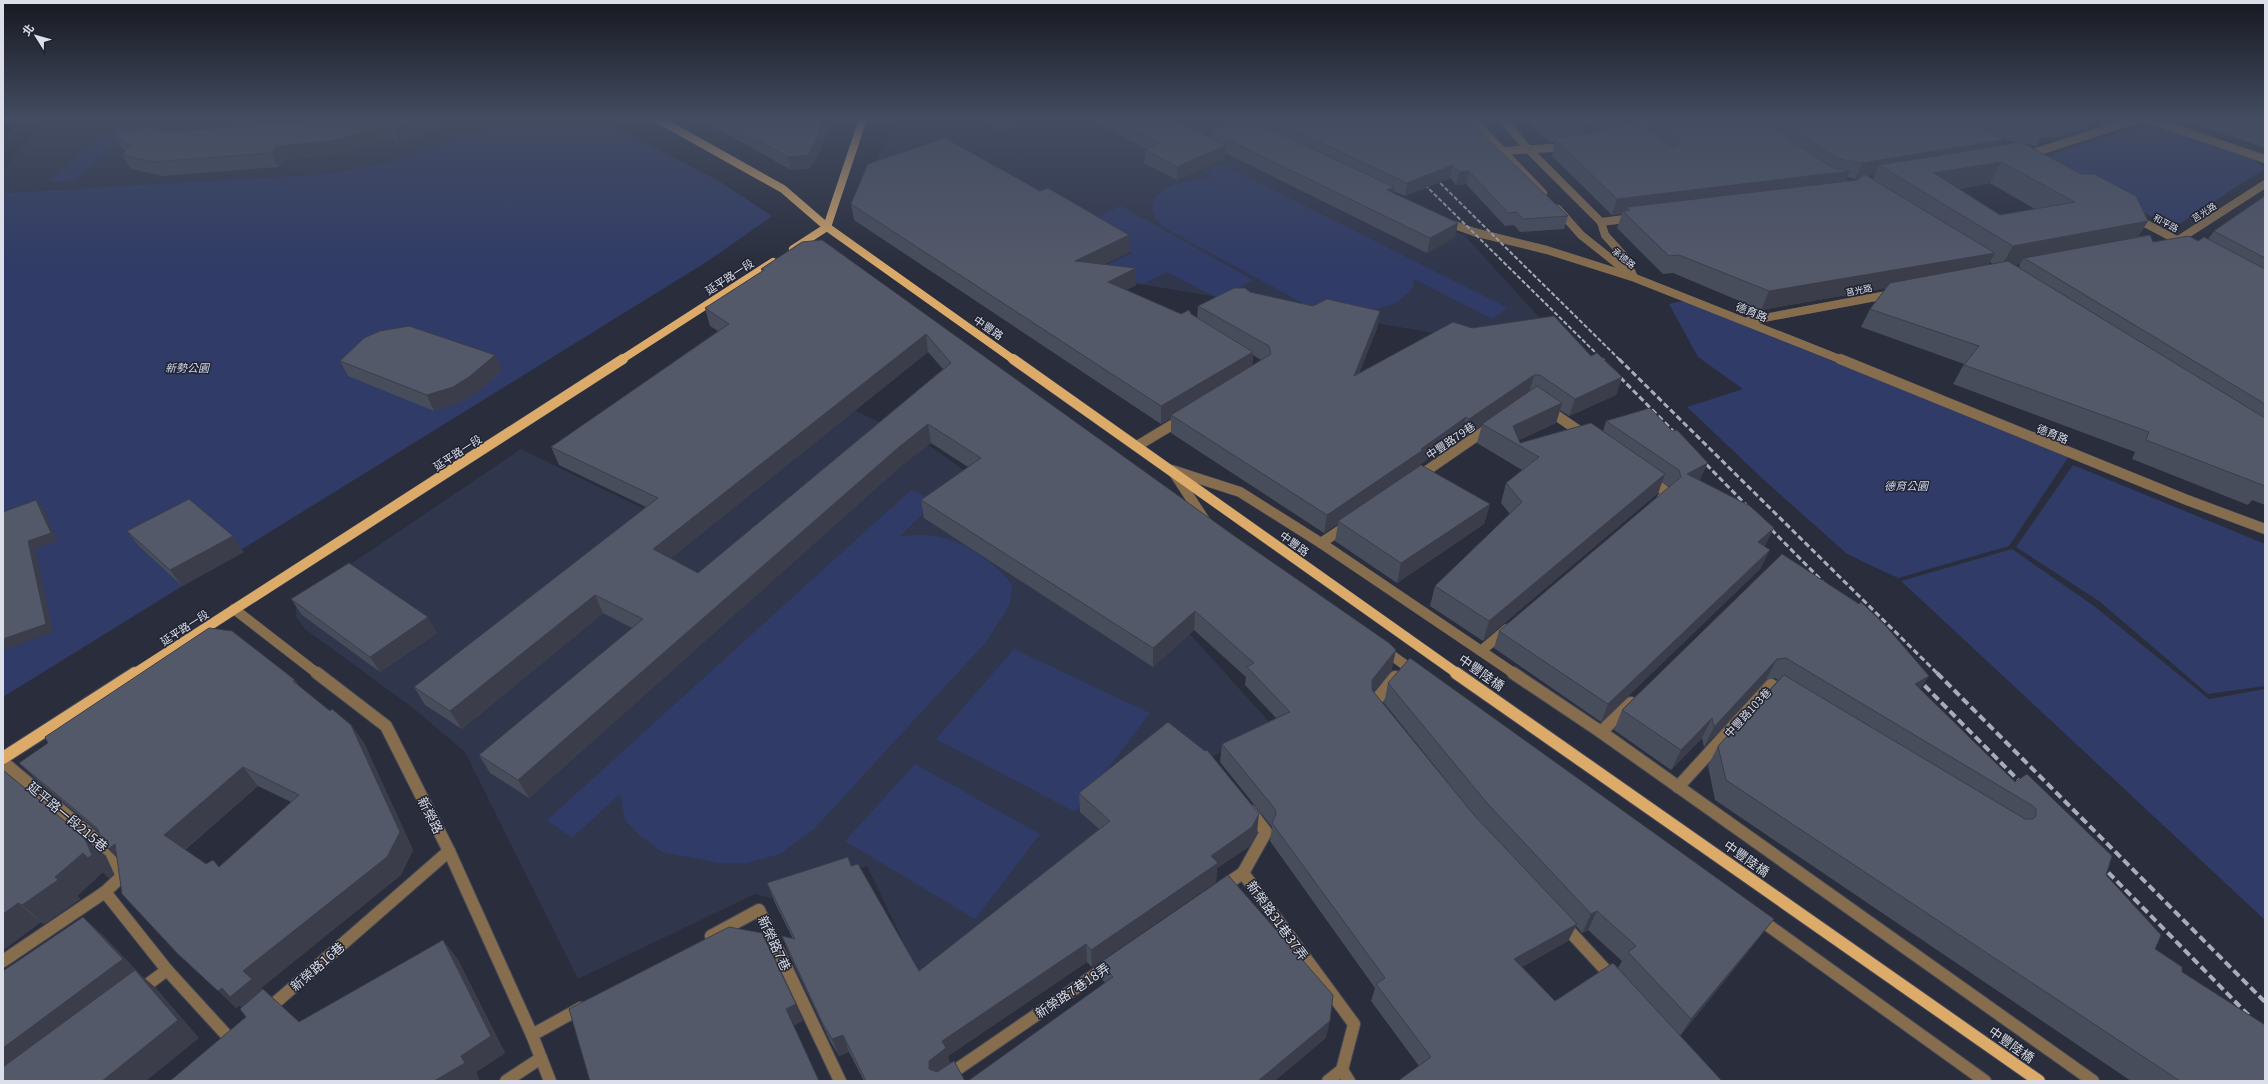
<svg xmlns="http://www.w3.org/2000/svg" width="2268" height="1084" font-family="Georgia,'Noto Sans TC',serif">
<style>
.built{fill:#30364b}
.green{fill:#303b67}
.water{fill:#090249}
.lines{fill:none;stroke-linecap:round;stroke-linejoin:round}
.minor-far2-casing{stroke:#464958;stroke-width:8}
.minor-far1-casing{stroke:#464958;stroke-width:11}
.minor-casing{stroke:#464958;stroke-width:14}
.major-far2-casing{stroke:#464958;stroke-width:8}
.major-far1-casing{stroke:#464958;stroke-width:11}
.major-casing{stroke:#464958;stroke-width:14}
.minor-far2{stroke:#866d4e;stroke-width:8}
.minor-far1{stroke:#866d4e;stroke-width:10}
.minor{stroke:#866d4e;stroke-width:12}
.major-far2{stroke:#ddab69;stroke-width:8}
.major-far1{stroke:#ddab69;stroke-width:10}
.major{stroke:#ddab69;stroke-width:12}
.rail-far2{stroke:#a9adb8;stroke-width:2;stroke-dasharray:4.5 2;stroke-linecap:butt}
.rail-far1{stroke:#a9adb8;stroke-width:3;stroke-dasharray:6 3;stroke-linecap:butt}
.rail{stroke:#a9adb8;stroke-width:4;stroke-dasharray:8 4;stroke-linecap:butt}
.wall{fill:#484d5b;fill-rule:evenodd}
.shaded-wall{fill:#3b3e4a}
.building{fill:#54596a;stroke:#3b3e4a;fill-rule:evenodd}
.labels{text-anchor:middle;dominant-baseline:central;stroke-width:3;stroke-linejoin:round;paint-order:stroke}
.far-street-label{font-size:9px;fill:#dcdfe9;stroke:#202432}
.street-label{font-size:11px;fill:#dcdfe9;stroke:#202432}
.park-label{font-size:11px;font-style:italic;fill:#d1d7ed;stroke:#202432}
.near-street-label{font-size:13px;fill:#dcdfe9;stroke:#202432}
</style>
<rect width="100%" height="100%" fill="#292d3c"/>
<g class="built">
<path d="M54,119H512L388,163L326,174L3,193V172L33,134Z"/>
<path d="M899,119H1216L1422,220L1464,235L1549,328L1465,338L1151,286L1009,267L863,185Z"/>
<path d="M802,386L927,444L1094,563L1162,603L1273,726L1208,759L922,981L867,866L770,898L755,894L578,979L465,752L413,708L305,629L296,617V601L521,449L642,508Z"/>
</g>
<g class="green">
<path d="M119,119H143L74,181L48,182Z"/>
<path d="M512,119H599L717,180L772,216L708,261L3,697V193L326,174L388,163Z"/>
<path d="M2142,125L2157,126L2253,159L2264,169L2181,223L2165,224L2051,162L2052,154Z"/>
<path d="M1221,164L1508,308L1492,319L1414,279L1413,288L1397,303L1367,312L1346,314L1306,305L1163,227C1128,192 1187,178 1213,177L1204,172Z"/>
<path d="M1121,206L1253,280L1219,299L1167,272L1144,284L1101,278L1092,272L1132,253L1082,224Z"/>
<path d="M1677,302H1690L2069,456L2009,546L1898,578L1847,554L1763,479L1687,407L1743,389L1698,357L1669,304Z"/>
<path d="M2073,465L2265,544V686L2208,694L2099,601L2016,547Z"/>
<path d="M911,490L936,501L900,536C913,535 927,534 940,537C967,542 995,564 1012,584L1010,604L986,642L814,829L780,854L747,863H719L662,852L640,836L625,820L620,794L572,838L547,820Z"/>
<path d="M2012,549L2094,606L2209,699L2265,689V920L1901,581Z"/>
<path d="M1014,649L1150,713L1075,812L936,739Z"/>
<path d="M915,764L1040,834L975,919L845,841Z"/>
</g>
<path class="water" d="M3,119H23L3,135Z"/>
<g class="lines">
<defs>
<g id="minor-far2">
<path d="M1231,119L1247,127"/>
<path d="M1472,119L1543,193"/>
<path d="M1502,119L1528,149L1601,222L1605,235L1623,255L1633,275"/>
<path d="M1635,119L1647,128"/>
<path d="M2148,119L2265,159"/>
<path d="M1245,126L1261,119"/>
<path d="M1503,151L1566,147"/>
<path d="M2027,155L2138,119"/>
<path d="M1558,209L1581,235L1630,274"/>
<path d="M2135,218L2179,241"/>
<path d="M1446,222L1474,232L1547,250L1635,278L1842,360"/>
<path d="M1601,222L1633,218"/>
<path d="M2171,242L2178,240L2265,184"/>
<path d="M1748,321L1892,294"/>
</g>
<g id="minor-far1">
<path d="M1840,359L2187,500L2265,529"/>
<path d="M1547,409L1585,435"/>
<path d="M1137,446L1182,419"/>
<path d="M1172,470L1240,492L1321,543L1515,674"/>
<path d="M1174,473L1206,522"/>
<path d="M1419,476L1490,427"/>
<path d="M1649,479L1668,493L1662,498"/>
<path d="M1321,543L1348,525"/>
<path d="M234,609L318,674"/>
<path d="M1384,650L1415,672"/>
<path d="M1481,651L1507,629"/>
</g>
<g id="minor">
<path d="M317,673L386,726L449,851L532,1035L550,1081"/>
<path d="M1513,673L1601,732L2093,1081"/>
<path d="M1378,708L1374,703L1395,677"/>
<path d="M1601,732L1631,703"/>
<path d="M3,762L111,852L122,876L105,892L167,970L231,1040"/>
<path d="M1678,787L1771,685L1785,693"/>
<path d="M1250,811L1266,832L1243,873L1354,1024L1342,1070"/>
<path d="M1222,887L1243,873"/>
<path d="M1758,918L1985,1081"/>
<path d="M1563,924L1613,978"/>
<path d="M711,936L759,910L840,1081"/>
<path d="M3,961L105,892"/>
<path d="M140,990L167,970"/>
<path d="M267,1010L449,851"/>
<path d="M532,1035L581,1008"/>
<path d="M1342,1070L1349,1081"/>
<path d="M506,1081L541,1058"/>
<path d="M940,1081L1112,963"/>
<path d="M1328,1081L1342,1070"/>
</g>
<g id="major-far2">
<path d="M658,119L783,189L827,227L1014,360"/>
<path d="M793,249L827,227L863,119"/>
<path d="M621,360L773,262"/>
</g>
<g id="major-far1">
<path d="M1013,359L1458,674"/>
<path d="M134,674L623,359"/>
</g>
<g id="major">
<path d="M1456,673L2039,1081"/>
<path d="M3,758L135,673"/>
</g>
</defs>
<use href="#minor-far2" class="minor-far2-casing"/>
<use href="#minor-far1" class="minor-far1-casing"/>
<use href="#minor" class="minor-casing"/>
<use href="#major-far2" class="major-far2-casing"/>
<use href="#major-far1" class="major-far1-casing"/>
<use href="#major" class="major-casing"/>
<use href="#minor-far2" class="minor-far2"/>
<use href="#minor-far1" class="minor-far1"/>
<use href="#minor" class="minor"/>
<use href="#major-far2" class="major-far2"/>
<use href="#major-far1" class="major-far1"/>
<use href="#major" class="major"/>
<g class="rail-far2">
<path d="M1431,174L1620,360"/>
<path d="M1420,180L1603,360"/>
</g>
<g class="rail-far1">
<path d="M1602,359L1604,361"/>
<path d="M1619,359L1938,674"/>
<path d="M1614,371L1680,438"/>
<path d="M1700,458L1753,512"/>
<path d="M1765,523L1828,587"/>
</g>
<g class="rail">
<path d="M1937,673L2265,1002"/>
<path d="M1916,677L2026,788"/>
<path d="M2100,864L2265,1032"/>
</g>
</g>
<g class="wall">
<path d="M700,119H831L819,154L810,168L791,170Z"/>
<path d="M980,119H1033L1002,131Z"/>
<path d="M1089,119H1170L1210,138V131L1258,124V119H1466L1568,216L1564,229L1520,232L1514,225L1505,226L1466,184L1456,185L1450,178L1405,196L1393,191V193L1455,237L1427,253L1226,153L1225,158L1177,180L1144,163L1145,150L1146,149Z"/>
<path d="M1524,119H1637L1636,121L1648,129L1650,123H1649L1644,119H2093L2088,129L2060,137H2041L2037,146L2022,143L2148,221L2138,237L2153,242L2198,241L2208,239L2214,231L2265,196V505L2252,500L2248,505L2132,459L2135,452L1953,384L1964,364L1861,327L1870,309L1886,288L1761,310L1673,273L1663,274L1617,228L1622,214L1612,215L1552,156L1555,142H1550ZM2001,139L2019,143L1999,146L2003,140ZM1875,175L1873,179L1868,176ZM1847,177L1855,179L1859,178L1857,180L1846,181ZM1990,183L2035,209L2000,215L1959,189ZM1990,262L1993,264L1988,265ZM2020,264L2019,267L2015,265Z"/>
<path d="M2180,119H2265V148Z"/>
<path d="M451,124L399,143L393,139L337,155L284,160L278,167L162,176L131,169L122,155L126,150L122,149L114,135L166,132Z"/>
<path d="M1040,191L1129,252L1104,264L1136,285L1126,290L1181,314H1191L1197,318L1198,306L1250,292L1313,306L1380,311L1377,328L1359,373L1472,328L1591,356L1622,377L1616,395L1569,416L1560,410L1556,423L1519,440L1520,443L1603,431L1606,421L1700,480V481L1765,546H1764L1761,568L1601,722L1494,648L1499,631L1670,487L1662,482L1658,493L1483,641L1430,606L1435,586L1510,514L1501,503L1506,483L1522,470L1477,443L1482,425L1465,436L1462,434L1420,465V466L1490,504L1484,524L1397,583L1335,541L1338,524L1324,533L1171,433V418L1161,424L854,220L851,204ZM1253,355L1261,360L1252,366Z"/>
<path d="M802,242L1392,669L1373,692L1451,786L1384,703L1388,683L1760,937L1680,1036L1419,1066L1371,1001L1375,988L1270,841L1272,827L1220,762L1222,744L1276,718L1245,685L1246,677L1194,630L1153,667L924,518L921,500L968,467L931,443L902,465L529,798L490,773L479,755L632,628L603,613L462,729L425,705L414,687L646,507L559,465L551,447L718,331L710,326L705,308L762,272L761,269ZM928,352L943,369L698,573L671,558ZM1576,926L1582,933L1588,930L1622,961L1618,968L1555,1001L1522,967L1568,941Z"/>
<path d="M340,361L502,370L476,393L460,402L434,411L348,376Z"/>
<path d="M127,531L244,552L182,586L139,546Z"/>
<path d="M1782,554L1929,676L1920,689L2106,875L2155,949L2182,972L2265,1081H2131L1715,800L1708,766L1718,746L1778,680L1775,678L1766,680L1704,747L1702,738L1671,770L1614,730L1622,710Z"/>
<path d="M291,599L437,633L380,672L302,615Z"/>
<path d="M295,680L300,688L330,711L351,725L364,743L413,850L401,875L261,988L299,1022L457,958L505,1053L476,1072L479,1080L477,1081H170L246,1017L241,1007L239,1005L236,1008L117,858L99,832L38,781L19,763ZM258,786L291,802L220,867L206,864L185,850Z"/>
<path d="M3,771L105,857L113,874L109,878L103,872L77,896L80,899L44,924L41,922L3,950Z"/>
<path d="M1079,793L1257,833L1250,846L1217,868L1216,882L1092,967L1087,962L948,1056L950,1064L965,1081H864L849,1052L839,1056L830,1041L789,954L782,936L793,939L774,901L767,883L851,866L919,971L1099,829L1080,812Z"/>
<path d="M1101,962L1326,1038L1105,983L1102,979Z"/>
</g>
<g class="shaded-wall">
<path d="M421,119H449L451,124L399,143L393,129Z"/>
<path d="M824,119H831L819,154L810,168L791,170L788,157Z"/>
<path d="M1001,119H1033L1002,131Z"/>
<path d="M1604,119H1637L1635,125L1581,140L1585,124Z"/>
<path d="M2077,119H2093L2088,129L2060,137L2069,122Z"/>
<path d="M387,125L393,139L337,155L284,160L278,167L271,153L277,146Z"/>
<path d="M2003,140L1994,156L1879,165L1875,175L1855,179L1862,163Z"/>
<path d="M1226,145L1225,158L1177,180V167Z"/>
<path d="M2001,162L1990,183L1927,194L1934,173Z"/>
<path d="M1453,165L1450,178L1405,196L1407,183Z"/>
<path d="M1469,171L1466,184L1456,185L1459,172Z"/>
<path d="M1850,171L1843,187L1630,210L1627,207L1626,214L1623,211L1622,214L1612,215L1617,199Z"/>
<path d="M1394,187L1392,202L1387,190Z"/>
<path d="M2148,221L2134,243L2024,258L2020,264L2000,268L2013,246Z"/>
<path d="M1458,223L1455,237L1427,253L1430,238Z"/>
<path d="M1129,235V252L1076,277L1075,261Z"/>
<path d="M1995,253L1985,271L1761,310L1769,291Z"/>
<path d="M1136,268V285L1109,299L1108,282Z"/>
<path d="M1380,311L1377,328L1351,394L1354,376Z"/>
<path d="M926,334L928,352L660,567L653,549Z"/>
<path d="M1253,352L1252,369L1171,415V418L1161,424V406Z"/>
<path d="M495,355L502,370L476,393L460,402L434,411L427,395Z"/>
<path d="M1534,375L1529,393L1482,424V425L1465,436L1469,419Z"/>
<path d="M1622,377L1616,395L1569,416L1575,399Z"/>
<path d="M1562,403L1556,423L1514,442L1513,426Z"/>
<path d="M1466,417L1462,434L1420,465L1419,468L1338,521V524L1324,533L1327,515Z"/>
<path d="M928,424L931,443L902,465L529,798L518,780L899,447Z"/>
<path d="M1708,463L1700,480L1679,492L1687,474Z"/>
<path d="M1665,474L1658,493L1483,641L1489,621Z"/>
<path d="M36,500L43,508L57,541L35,549L53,632L3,650V639L28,541Z"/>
<path d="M1490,504L1484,524L1397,583L1401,563Z"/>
<path d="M1774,528L1765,546L1749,560L1758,542Z"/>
<path d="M233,536L244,552L182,586L170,570Z"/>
<path d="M1770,550L1761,568L1601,722L1608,704Z"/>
<path d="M595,595L603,613L462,729L450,711Z"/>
<path d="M1195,611L1194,630L1153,667V648Z"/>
<path d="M428,617L437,633L380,672L370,657Z"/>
<path d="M1396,650L1392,669L1368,698L1372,680Z"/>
<path d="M1777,659L1766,680L1704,747L1714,727Z"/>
<path d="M1929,676L1915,696V684Z"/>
<path d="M295,680L308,699L293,681Z"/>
<path d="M1712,718L1702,738L1671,770L1681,750Z"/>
<path d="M351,725L364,743L413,850L401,875L261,988L269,996L249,1014L239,1005L236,1008L218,991L243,971Z"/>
<path d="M243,767L258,786L181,853L164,835Z"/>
<path d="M1259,814L1257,833L1250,846L1217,868L1216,882L1092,967L1091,950L1211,856Z"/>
<path d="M84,837L105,857L113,874L109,878L103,872L77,896L80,899L44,924L22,905L55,877Z"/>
<path d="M115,844L126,867L108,849Z"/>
<path d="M18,903L41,922L3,950V914Z"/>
<path d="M1597,911L1588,930L1582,933L1591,914Z"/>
<path d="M83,917L104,936L141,975L156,988L199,1038L146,1081H102L3,1079V1048Z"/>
<path d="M1774,919L1760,937L1679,1037L1691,1019Z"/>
<path d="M1577,924L1568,941L1507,976L1514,959Z"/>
<path d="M443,940L457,958L505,1053L476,1072L479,1080L477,1081H434L461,1056Z"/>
<path d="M1086,944L1087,962L948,1056L950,1065L933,1077L929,1069V1061L942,1041Z"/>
<path d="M796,1004L803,1021L793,1026L786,1009Z"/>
<path d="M1330,1021L1326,1038L1275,1081H1258Z"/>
<path d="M843,1035L849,1052L839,1056L832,1039Z"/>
</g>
<g class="building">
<path d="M305,119H421L393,129L387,125L331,141L277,146L271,153L154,162L122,155L130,144L114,135L141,128L151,127L166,132L302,122Z"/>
<path d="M720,119H824L816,141L808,155L788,157Z"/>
<path d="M1113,119H1170L1226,145L1177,167L1145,150L1160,143Z"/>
<path d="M1241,119H1249L1394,187L1387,190L1458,223L1430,238L1210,131Z"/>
<path d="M1271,119H1466L1568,216L1523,219L1517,212L1508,213L1469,171L1459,172L1453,165L1407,183Z"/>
<path d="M1545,119H1604L1585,124L1554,127Z"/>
<path d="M1652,119H1761L1833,168L1850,171L1617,199L1556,140L1558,137L1587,134L1637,121L1672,146H1677L1680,142L1678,137Z"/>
<path d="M1779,119H1963L2003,140L1862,163L1838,159Z"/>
<path d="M2000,119H2077L2069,122H2035L2045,130L2007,123Z"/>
<path d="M2240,119H2265V127Z"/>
<path d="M945,138L1040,191L1048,188L1129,235L1075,261L1136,268L1108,282L1181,314L1189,310L1191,314L1253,352L1161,406L851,204L868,164Z"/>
<path d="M2021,142L2081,174H2094L2136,196L2148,221L2013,246L1879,165ZM2001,162L2075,202L2000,215L1934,173Z"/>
<path d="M1864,174L1995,253L1769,291L1679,255L1669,256L1623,211L1630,210L1627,207L1857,180Z"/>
<path d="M2265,196V258L2214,231Z"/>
<path d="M2150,235L2153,242L2189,236L2198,241L2204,237L2265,269V404L2024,258Z"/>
<path d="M822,240L1233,535L1389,643L1396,650L1372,680V690L1474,815L1577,924L1514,959L1555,1001L1613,963L1722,1081H1398L1431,1057L1376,984L1385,978L1272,823L1276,814L1275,809L1222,744L1290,712L1247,667L1254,663L1195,611L1153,648L921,500L981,458L928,424L899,447L518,780L479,755L643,619L595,595L450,711L414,687L658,498L551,447L729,324L705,308L764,270L761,269L802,242ZM926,334L951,363L698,573L653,549Z"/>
<path d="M2008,261L2265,418V486L2146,440L2149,432L1964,365L1979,346L1870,309L1890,283Z"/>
<path d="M1234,288H1245L1250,292L1313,306L1327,299L1380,311L1354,376L1453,322L1472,328L1554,316L1591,356L1597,353L1622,377L1575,399L1540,375H1534L1469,419L1466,417L1421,449L1423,450L1327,515L1171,415L1271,354L1269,346L1198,306Z"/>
<path d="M409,326L495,355L469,377L453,387L427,395L340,361L364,338L380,331Z"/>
<path d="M1537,386L1562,403L1513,426L1520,443L1591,423L1665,474L1489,621L1435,586L1522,502L1506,483L1539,457L1482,424Z"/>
<path d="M1650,408L1672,431L1677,430L1708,463L1687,474L1750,506L1774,528L1758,542L1770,550L1608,704L1499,631L1681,477L1679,470L1606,421Z"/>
<path d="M1421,465L1490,504L1401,563L1338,521Z"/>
<path d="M189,499L233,536L170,570L127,531Z"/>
<path d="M36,500L51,533L28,541L46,624L3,639V512Z"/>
<path d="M1782,554L1859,604L1861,602L1885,625L1929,676L1915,684L2015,782L2027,774L2112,856L2106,875L2161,935L2155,949L2182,967V972L2265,1025V1081H2180L1726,780L1718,746L1784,675L2025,819H2033L2036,816V809L2033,806L1786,658L1777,659L1714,727L1712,718L1681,750L1622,710Z"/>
<path d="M349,563L428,617L370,657L291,599Z"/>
<path d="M209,628L232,631L295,680L293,681L330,711L332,709L351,725L400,832L387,857L243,971L252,979L230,997L222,988L218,991L177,953L122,894L115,844L108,849L97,828L19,763L48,743L45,737ZM243,767L299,795L219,867L213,860L206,864L164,835Z"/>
<path d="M1410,658L1774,919L1691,1019L1628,952L1636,946L1597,911L1591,914L1487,803L1388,683Z"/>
<path d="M1168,722L1205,751L1207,750L1259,814L1252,827L1211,856L1218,863L1091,950L1086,944L942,1041L946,1048L929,1061V1069L937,1072L954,1061L965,1081H866L843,1035L832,1039L823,1024L782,936L795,939L767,883L848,857L851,866L858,864L919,971L1110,821L1079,793Z"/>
<path d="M3,771H4L84,837L92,855L88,858L83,853L55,877L58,880L22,905L18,903L3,914Z"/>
<path d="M1228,875L1333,995L1330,1021L1258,1081H968L1113,977L1101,962Z"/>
<path d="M83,917L123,959L3,1048V971Z"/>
<path d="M729,927L762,933L796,1004L786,1009L819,1081H590L569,1009Z"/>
<path d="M443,940L491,1036L461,1056L465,1063L434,1081H170L246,1017L240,1009L263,989L299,1022Z"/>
<path d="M135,970L178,1020L102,1081H3V1067Z"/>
</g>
<linearGradient id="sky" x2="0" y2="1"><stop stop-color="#171921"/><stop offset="0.44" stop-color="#434c61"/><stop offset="1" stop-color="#434c61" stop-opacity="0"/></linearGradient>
<rect width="2268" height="271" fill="url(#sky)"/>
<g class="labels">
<g class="far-street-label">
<text transform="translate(2204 212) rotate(-33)">莒光路</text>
<text transform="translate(2166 223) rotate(28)">和平路</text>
<text transform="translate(1624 258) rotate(39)">承德路</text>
<text transform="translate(1859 290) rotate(-11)">莒光路</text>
</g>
<g class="street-label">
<text transform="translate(729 276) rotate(-33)">延平路一段</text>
<text transform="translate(1752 311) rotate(22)">德育路</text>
<text transform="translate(989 327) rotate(35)">中豐路</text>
<text transform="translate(2053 433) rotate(22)">德育路</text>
<text transform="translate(1450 440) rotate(-34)">中豐路79巷</text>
<text transform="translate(457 452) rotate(-33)">延平路一段</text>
<text transform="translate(1295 543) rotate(36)">中豐路</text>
<text transform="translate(184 627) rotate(-33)">延平路一段</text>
<text transform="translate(1747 712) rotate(-47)">中豐路103巷</text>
</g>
<g class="park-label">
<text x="187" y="367">新勢公園</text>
<text x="1906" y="485">德育公園</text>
</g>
<g class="near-street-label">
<text transform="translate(1482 672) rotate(35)">中豐陸橋</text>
<text transform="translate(431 815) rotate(63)">新榮路</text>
<text transform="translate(68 816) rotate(40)">延平路一段215巷</text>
<text transform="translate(1747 858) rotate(35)">中豐陸橋</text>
<text transform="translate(1278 920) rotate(54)">新榮路31巷37弄</text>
<text transform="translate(775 943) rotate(65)">新榮路7巷</text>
<text transform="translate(317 966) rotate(-41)">新榮路16巷</text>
<text transform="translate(1072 990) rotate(-34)">新榮路7巷18弄</text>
<text transform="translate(2012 1044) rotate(35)">中豐陸橋</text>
</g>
</g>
<rect width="2268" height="1084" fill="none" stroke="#dcdfe9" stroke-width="8"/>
<g transform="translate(36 36) rotate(307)" stroke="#202432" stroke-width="3" paint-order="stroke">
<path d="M0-3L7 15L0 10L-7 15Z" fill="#dcdfe9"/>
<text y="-6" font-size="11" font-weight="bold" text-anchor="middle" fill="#dcdfe9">北</text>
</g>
</svg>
